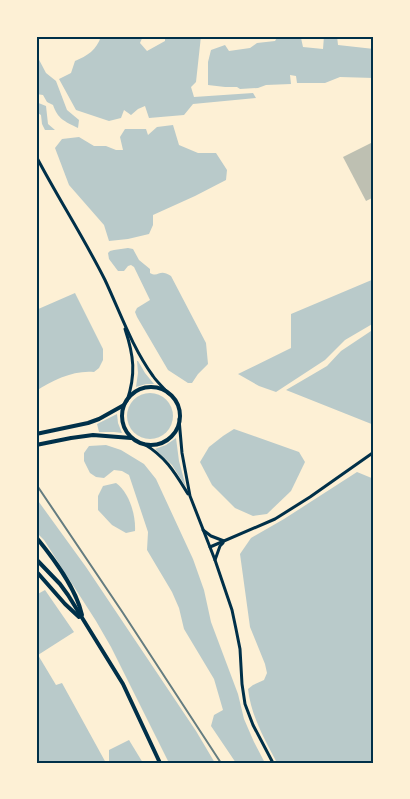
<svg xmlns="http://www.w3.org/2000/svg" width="410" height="799" font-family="Commissioner,sans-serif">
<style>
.green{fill:#b9caca}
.building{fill:#bec0b2}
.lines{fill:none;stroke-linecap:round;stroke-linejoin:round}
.tertiary{stroke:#003049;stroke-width:3}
.secondary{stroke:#003049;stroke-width:3}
.primary{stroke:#003049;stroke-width:4}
.rail{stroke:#657d81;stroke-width:2}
.neatline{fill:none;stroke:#003049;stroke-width:2}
</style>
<rect width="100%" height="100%" fill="#fdf0d5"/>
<g class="green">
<path d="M101,36H143L140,43L147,51L165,41V36H201L196,82L191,87L194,97L253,93L256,98L193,104L184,115L149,118L145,106L138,109L131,115L124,110L121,118L109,121L76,110L59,79L71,73L75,61C87,56 97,50 101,36Z"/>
<path d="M278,36H304L301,38L303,47L323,49L324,36H337L338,45L374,49V78L340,77L325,83H297L296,76L290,75L291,84L266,85L258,88L240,89L237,87H225L208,85V62L211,50L225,45L229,51L250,48L257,43L275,41Z"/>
<path d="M36,54L46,73L56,81L67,110L79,120L78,128C64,121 58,119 53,105L47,102L43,95L36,94Z"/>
<path d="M36,102L46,106L48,124L55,130H45L42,124L41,115L36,112Z"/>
<path d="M173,125L179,145L198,153H216L227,170L226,180L195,196L153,215V225L149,234L128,239L109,241L104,225L69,185L55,148L62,139L79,137L94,146H106L116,150H123L120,137L125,129H146L148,135L157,127Z"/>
<path d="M128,248L133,249L139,260L150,269V273C159,278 159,268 171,276L206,343L208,364L198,374L192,383H188L168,370L137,317L135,312L137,308L150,300L134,267L131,265L128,266L124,271H118L109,259L108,253L110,251L114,250Z"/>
<path d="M374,279V323L345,340L325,360L276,392L259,386L238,374L291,348V314Z"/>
<path d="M75,293L103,349V360L99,368L94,372C74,370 53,380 36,391V310Z"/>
<path d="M374,329V425L286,390L327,366L341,351Z"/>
<path d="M137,361H138L145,373L154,384H146L136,387L138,373Z"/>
<circle cx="150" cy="416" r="23"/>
<path d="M117,414L118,423L122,433L114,432H99L97,424Z"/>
<path d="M234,429L299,452L305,462L291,491L267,514L253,516L235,508L212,485L200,462L209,447L223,436Z"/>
<path d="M176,438L179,461L186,487L172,465L155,449L166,445Z"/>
<path d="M106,445L121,450L144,464L156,479L193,559L204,590L211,622L238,694L244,719L254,742L265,763H236L211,726L214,715L223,710L214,679L184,629L179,608L172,592L147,550L148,532L129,475L122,471L114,470L104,478L96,477L90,473L84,461V453L89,446Z"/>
<path d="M357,472L374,479V763H277C265,740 251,716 248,689L253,685L264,680L267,673L265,664L250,627L240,554L251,538L284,519Z"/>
<path d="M116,483C129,492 136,515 135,531L126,533L112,525L98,510V496L103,486Z"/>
<path d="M36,498L86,567L196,731L215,763H169L111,647L96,621L44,540L36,532Z"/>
<path d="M45,590L74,632L38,655L56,685L62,683L106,763H36V595Z"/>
<path d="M129,740L143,763H109V750Z"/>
</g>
<path class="building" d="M371,143L374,148V197L366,201L343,157Z"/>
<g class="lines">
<g class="tertiary">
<path d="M203,530L211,536L224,541"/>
<path d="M210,547L275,519L310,497L374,452"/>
<path d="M215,560L220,546L223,543"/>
</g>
<g class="secondary">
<path d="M36,156C58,198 84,238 105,280C120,312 132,347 153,376C157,382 163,387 168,393"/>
<path d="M125,329C134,356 136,374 127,401"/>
<path d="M179,419L182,453L190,496L215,560L232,610L236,629L240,649L242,684L245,704L253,725L273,763"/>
<path d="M144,444C166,457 175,473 188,494"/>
</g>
<g class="primary">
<circle cx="151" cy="416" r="29"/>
<path d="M36,434L88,423L99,419L124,405"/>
<path d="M36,445L71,438L93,435L131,438"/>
<path d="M36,537C54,559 76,588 82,615"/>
<path d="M36,559L60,584L68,595L123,684L160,763"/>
<path d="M36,571L65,604L79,617"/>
</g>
<path class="rail" d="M36,484L123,613L221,763"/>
</g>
<rect width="410" height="799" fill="none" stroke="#fdf0d5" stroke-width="75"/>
<rect x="38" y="38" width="334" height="724" class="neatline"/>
</svg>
